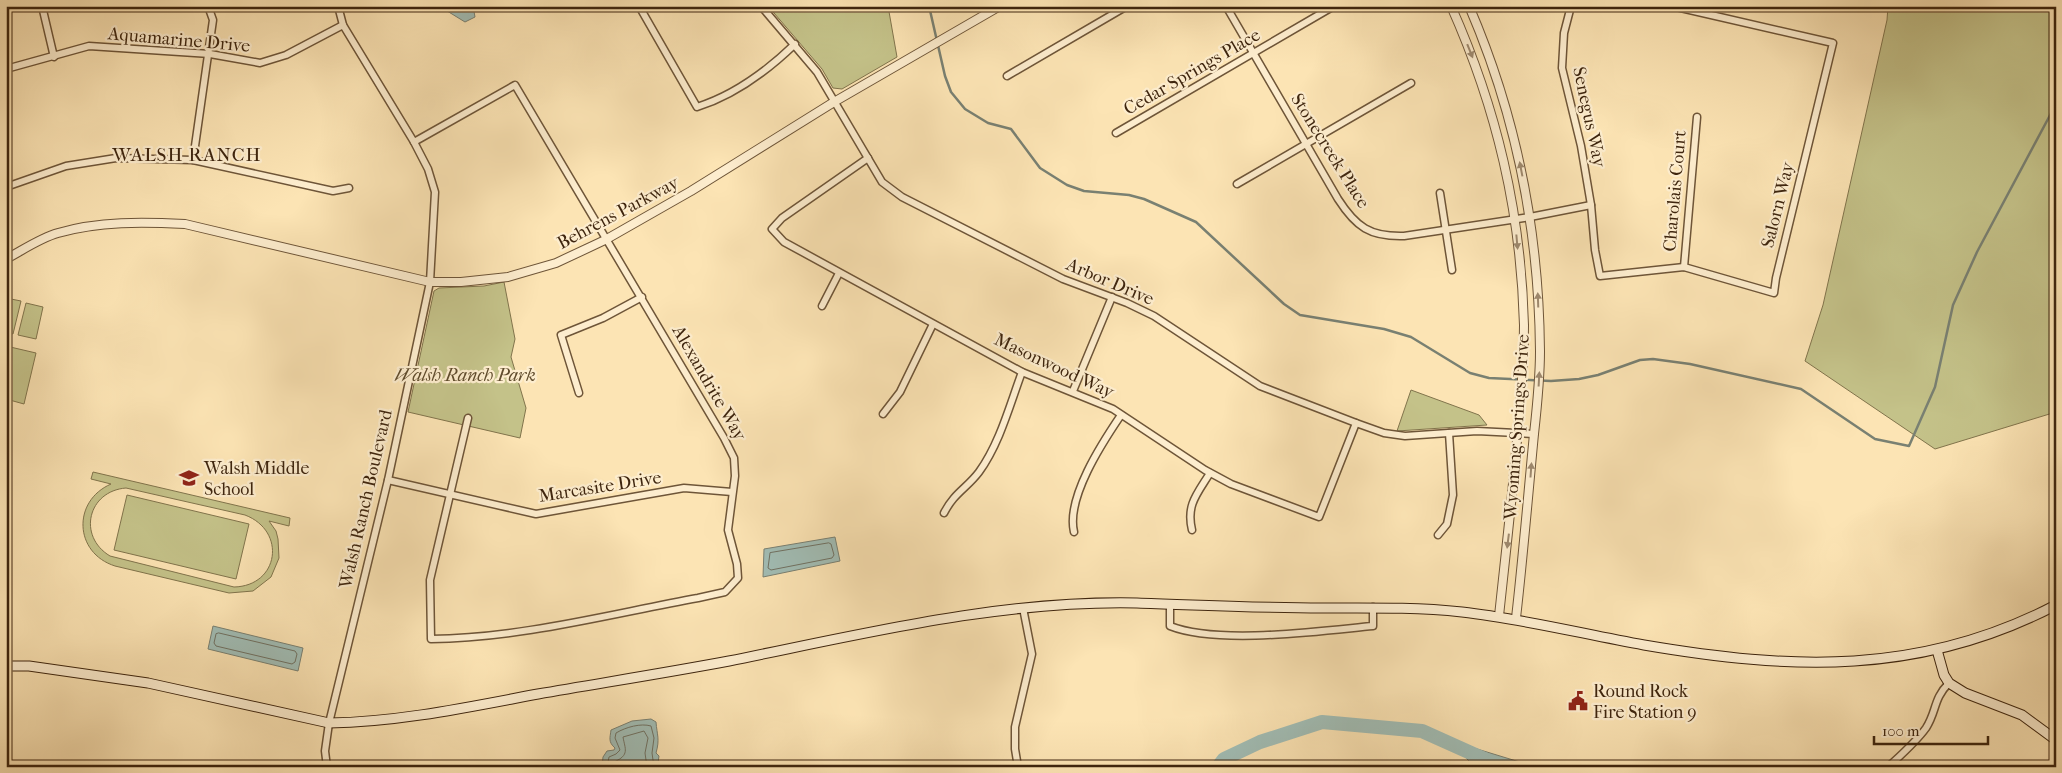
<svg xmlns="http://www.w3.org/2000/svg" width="2062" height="773" font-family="'IM FELL French Canon',serif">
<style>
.green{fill:#c4c289;stroke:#81744c;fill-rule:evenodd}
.water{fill:#a1bdb5;stroke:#798072}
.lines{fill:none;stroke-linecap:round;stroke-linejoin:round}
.shore{stroke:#707162;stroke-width:1}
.stream{stroke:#798072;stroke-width:2.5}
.river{stroke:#a1bdb5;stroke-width:14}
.minor-casing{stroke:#6e5538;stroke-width:9}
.tertiary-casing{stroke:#6e5538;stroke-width:10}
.secondary-casing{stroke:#3e250e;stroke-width:11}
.minor{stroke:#fdedce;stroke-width:6}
.tertiary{stroke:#fdedce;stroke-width:8}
.secondary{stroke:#fdedce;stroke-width:9}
.oneway{fill:#9e896e}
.labels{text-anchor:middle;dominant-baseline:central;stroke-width:4.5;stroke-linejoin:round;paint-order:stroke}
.street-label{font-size:18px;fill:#3e250e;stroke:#fdedce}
.park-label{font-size:18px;font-style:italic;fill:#604c2d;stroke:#fdedce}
.poi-label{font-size:18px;fill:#3e250e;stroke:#fdedce;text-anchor:start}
.neighbourhood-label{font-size:19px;letter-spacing:1px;fill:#3e250e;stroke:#fdedce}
</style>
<rect width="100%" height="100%" fill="#fce4b4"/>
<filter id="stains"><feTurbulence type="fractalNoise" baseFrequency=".004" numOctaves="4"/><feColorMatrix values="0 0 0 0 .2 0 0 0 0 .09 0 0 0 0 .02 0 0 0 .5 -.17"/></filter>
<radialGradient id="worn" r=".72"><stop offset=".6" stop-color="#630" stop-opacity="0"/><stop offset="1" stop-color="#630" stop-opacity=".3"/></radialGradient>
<g class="green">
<path d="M768,6H888L897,57L842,89L833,88L822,69Z"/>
<path d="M1888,6H2056V412L1935,449L1805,361L1823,305L1887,20Z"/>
<path d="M504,282L515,339L511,357L526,408L520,438L408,412L434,291L439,288L484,286Z"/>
<path d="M6,298L21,301L13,334L6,332Z"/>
<path d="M26,303L43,307L36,339L18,335Z"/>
<path d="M6,346L36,353L24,404L6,399Z"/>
<path d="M1411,390L1479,415L1487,425L1397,431Z"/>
<path d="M93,472L290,518L289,526L269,521L276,531L278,539L279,558L271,577L253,591L229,593L115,566C74,553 72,501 111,484L91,479ZM126,488L245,515C287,531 279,586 234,587L110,556C77,536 88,491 126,488Z"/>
<path d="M127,495L249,524L236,579L114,550Z"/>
</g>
<g class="water">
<path d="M439,6H473L475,17L465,22Z"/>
<path d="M835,537L840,561L763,577L764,549Z"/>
<path d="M213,626L303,648L298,671L208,649Z"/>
<path d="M651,719L656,722C657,735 660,739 656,753L659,756L658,763L660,767H602L603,757L607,751L614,750L615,748C608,742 610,738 611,730L632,721Z"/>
<path d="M1464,745L1536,767H1475L1467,759Z"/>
</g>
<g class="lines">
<g class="shore">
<path d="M829,543L831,544L834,555L832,558L771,570L768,568L770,553Z"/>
<path d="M219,633L295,651L297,654L295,662L292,664L216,646L214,643L216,634Z"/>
<path d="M607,767L609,757L616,754L620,750L615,738L616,733C626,727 641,723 651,726L654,738L652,753L654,767"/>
<path d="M614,767V762C630,755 625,749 623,737L644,731L648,738L645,753L647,767"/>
<path d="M1478,767L1477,762L1472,756L1473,753L1522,767"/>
</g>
<path class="stream" d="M929,6L945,76L951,92L965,109L988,123L1011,129L1040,168L1067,185L1084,191L1129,195L1144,199L1196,222L1284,304L1300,315L1384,329L1411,337L1470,373L1489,378L1551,381L1579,379L1598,375L1640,360L1653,359L1690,364L1801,389L1875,439L1909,446L1935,387L1953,305L1977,252L2056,104"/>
<path class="river" d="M1218,767L1224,759L1260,742L1322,722L1422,731L1502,767"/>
<defs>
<g id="minor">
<path d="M42,6L54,57"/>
<path d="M639,6L697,107C735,95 766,72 795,44"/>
<path d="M761,6L817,72L882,182L902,197L1063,279L1127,303L1154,316L1260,386L1356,423L1384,433L1405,436L1477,431L1534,434"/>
<path d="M1226,6L1338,199C1356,227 1370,237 1404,236L1530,217L1591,205"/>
<path d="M1571,6L1564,33L1562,68L1581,146L1591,205L1595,250L1600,276L1684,267L1774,293L1776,278L1833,43L1672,6"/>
<path d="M6,69L89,46L210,54L260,63L286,55L343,25"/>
<path d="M1007,76L1127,6"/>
<path d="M1116,133L1334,6"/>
<path d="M414,142L515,85C584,203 655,320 724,438L734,458L735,476L728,530L737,564L738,578L725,592L698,598C610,614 521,638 431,639L430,580L468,418"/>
<path d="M868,158L782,218L772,229L784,242L1022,372L1113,409L1205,470L1231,484L1319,517L1356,423"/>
<path d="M193,160L213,20L208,6"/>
<path d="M1237,184L1411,83"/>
<path d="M6,187L66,166L116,158L193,160L333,191L349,188"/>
<path d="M1440,193L1452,270"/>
<path d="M1684,267L1697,117"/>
<path d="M822,306L839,273"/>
<path d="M1073,391L1112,297"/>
<path d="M579,393L561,335L603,318L642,297"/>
<path d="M883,414L900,392L933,324"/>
<path d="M388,480L536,514L684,488L732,492"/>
<path d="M944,513C954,493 967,488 979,472C1000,443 1010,404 1022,372"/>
<path d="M1192,530C1186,505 1197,494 1210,473"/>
<path d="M1074,532C1066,498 1102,443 1121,415"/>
<path d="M1438,535L1447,524L1453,495L1449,433"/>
<path d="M1170,605V626C1218,645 1320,631 1373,626V607"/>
<path d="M327,767L325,751L329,723L388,480L430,282L435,192L428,169L414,142L343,25L338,6"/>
<path d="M1018,767L1015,749V727L1032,654L1023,608"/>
<path d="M1888,767C1901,755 1916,742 1926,728C1937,711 1933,699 1949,683"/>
</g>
<g id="tertiary">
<path d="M1451,6C1497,109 1521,212 1524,325C1524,356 1522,386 1519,416C1514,483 1506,550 1499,616"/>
<path d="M1469,6C1517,117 1539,231 1540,351C1540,379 1537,407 1534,434C1528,496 1523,557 1516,618"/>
<path d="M6,259C23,250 40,238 58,233C99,221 143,222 185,224L430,282H461L508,277L556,263L605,240L691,191L834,102L1000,6"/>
</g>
<g id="secondary">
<path d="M1937,650L1944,675L1949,683L1965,693L2022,715L2056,740"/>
<path d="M6,666H29L148,683L329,723C399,722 469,707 538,694C601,683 665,673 729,661C863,634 999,600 1137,603C1199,605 1260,608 1322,608C1369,608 1415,607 1462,612C1524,619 1583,634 1644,645C1791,670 1920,676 2056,605"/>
</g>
</defs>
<use href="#minor" class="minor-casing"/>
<use href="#tertiary" class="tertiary-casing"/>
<use href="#secondary" class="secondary-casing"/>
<use href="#minor" class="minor"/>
<use href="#tertiary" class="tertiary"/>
<use href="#secondary" class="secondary"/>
</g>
<defs><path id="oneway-solid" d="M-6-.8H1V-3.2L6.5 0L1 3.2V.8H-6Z" transform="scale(1.25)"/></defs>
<g class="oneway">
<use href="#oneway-solid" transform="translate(1470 51) rotate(68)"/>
<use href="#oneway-solid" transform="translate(1521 169) rotate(-101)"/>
<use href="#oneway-solid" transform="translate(1517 242) rotate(85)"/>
<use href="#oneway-solid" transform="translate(1538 300) rotate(-92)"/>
<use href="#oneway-solid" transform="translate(1539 379) rotate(-87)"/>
<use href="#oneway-solid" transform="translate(1531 470) rotate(-86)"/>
<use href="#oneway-solid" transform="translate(1508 541) rotate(97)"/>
</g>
<defs>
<symbol id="school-bare" viewBox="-9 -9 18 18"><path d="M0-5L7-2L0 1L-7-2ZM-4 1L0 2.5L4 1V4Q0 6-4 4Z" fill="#8f2418" stroke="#fdedce" stroke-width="2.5" paint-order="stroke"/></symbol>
<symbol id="civic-bare" viewBox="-9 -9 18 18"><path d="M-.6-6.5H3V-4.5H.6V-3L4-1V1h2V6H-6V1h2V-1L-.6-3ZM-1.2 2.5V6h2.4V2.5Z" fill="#8f2418" stroke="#fdedce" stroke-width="2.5" paint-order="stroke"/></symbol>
</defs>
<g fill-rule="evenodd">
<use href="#school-bare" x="175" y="464" width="28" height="28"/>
<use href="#civic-bare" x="1564" y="687" width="28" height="28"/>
</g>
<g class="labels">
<g class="street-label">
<text transform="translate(179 40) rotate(5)">Aquamarine Drive</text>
<text transform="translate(1192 72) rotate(-30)">Cedar Springs Place</text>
<text transform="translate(1589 117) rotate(78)">Senegus Way</text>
<text transform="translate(1330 151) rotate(58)">Stonecreek Place</text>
<text transform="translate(1675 191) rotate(-85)">Charolais Court</text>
<text transform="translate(1778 205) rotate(-76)">Salorn Way</text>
<text transform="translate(618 213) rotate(-28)">Behrens Parkway</text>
<text transform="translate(1110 282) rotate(23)">Arbor Drive</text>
<text transform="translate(1054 366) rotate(25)">Masonwood Way</text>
<text transform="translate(709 383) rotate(60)">Alexandrite Way</text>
<text transform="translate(1517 427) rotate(-86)">Wyoming Springs Drive</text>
<text transform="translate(600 487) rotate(-9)">Marcasite Drive</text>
<text transform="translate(366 499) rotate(-77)">Walsh Ranch Boulevard</text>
</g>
<g class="park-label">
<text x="465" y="375">Walsh Ranch Park</text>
</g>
<g class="poi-label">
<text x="204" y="468">Walsh Middle<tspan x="204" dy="21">School</tspan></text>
<text x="1593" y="691">Round Rock<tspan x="1593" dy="21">Fire Station 9</tspan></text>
</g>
<g class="neighbourhood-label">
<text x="187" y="155">WALSH RANCH</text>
</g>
</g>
<rect width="2062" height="773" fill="none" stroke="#fce4b4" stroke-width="25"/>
<rect x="8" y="8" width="2047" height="758" fill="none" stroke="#3e250e" stroke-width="2.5"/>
<rect x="12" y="12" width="2037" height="748" fill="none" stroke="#3e250e"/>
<path d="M1874 736v8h114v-8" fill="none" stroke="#3e250e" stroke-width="2.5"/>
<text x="1882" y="736" font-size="15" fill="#3e250e" stroke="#fdedce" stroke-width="4" paint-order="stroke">100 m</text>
<rect width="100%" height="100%" filter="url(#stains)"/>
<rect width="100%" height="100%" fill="url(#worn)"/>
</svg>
